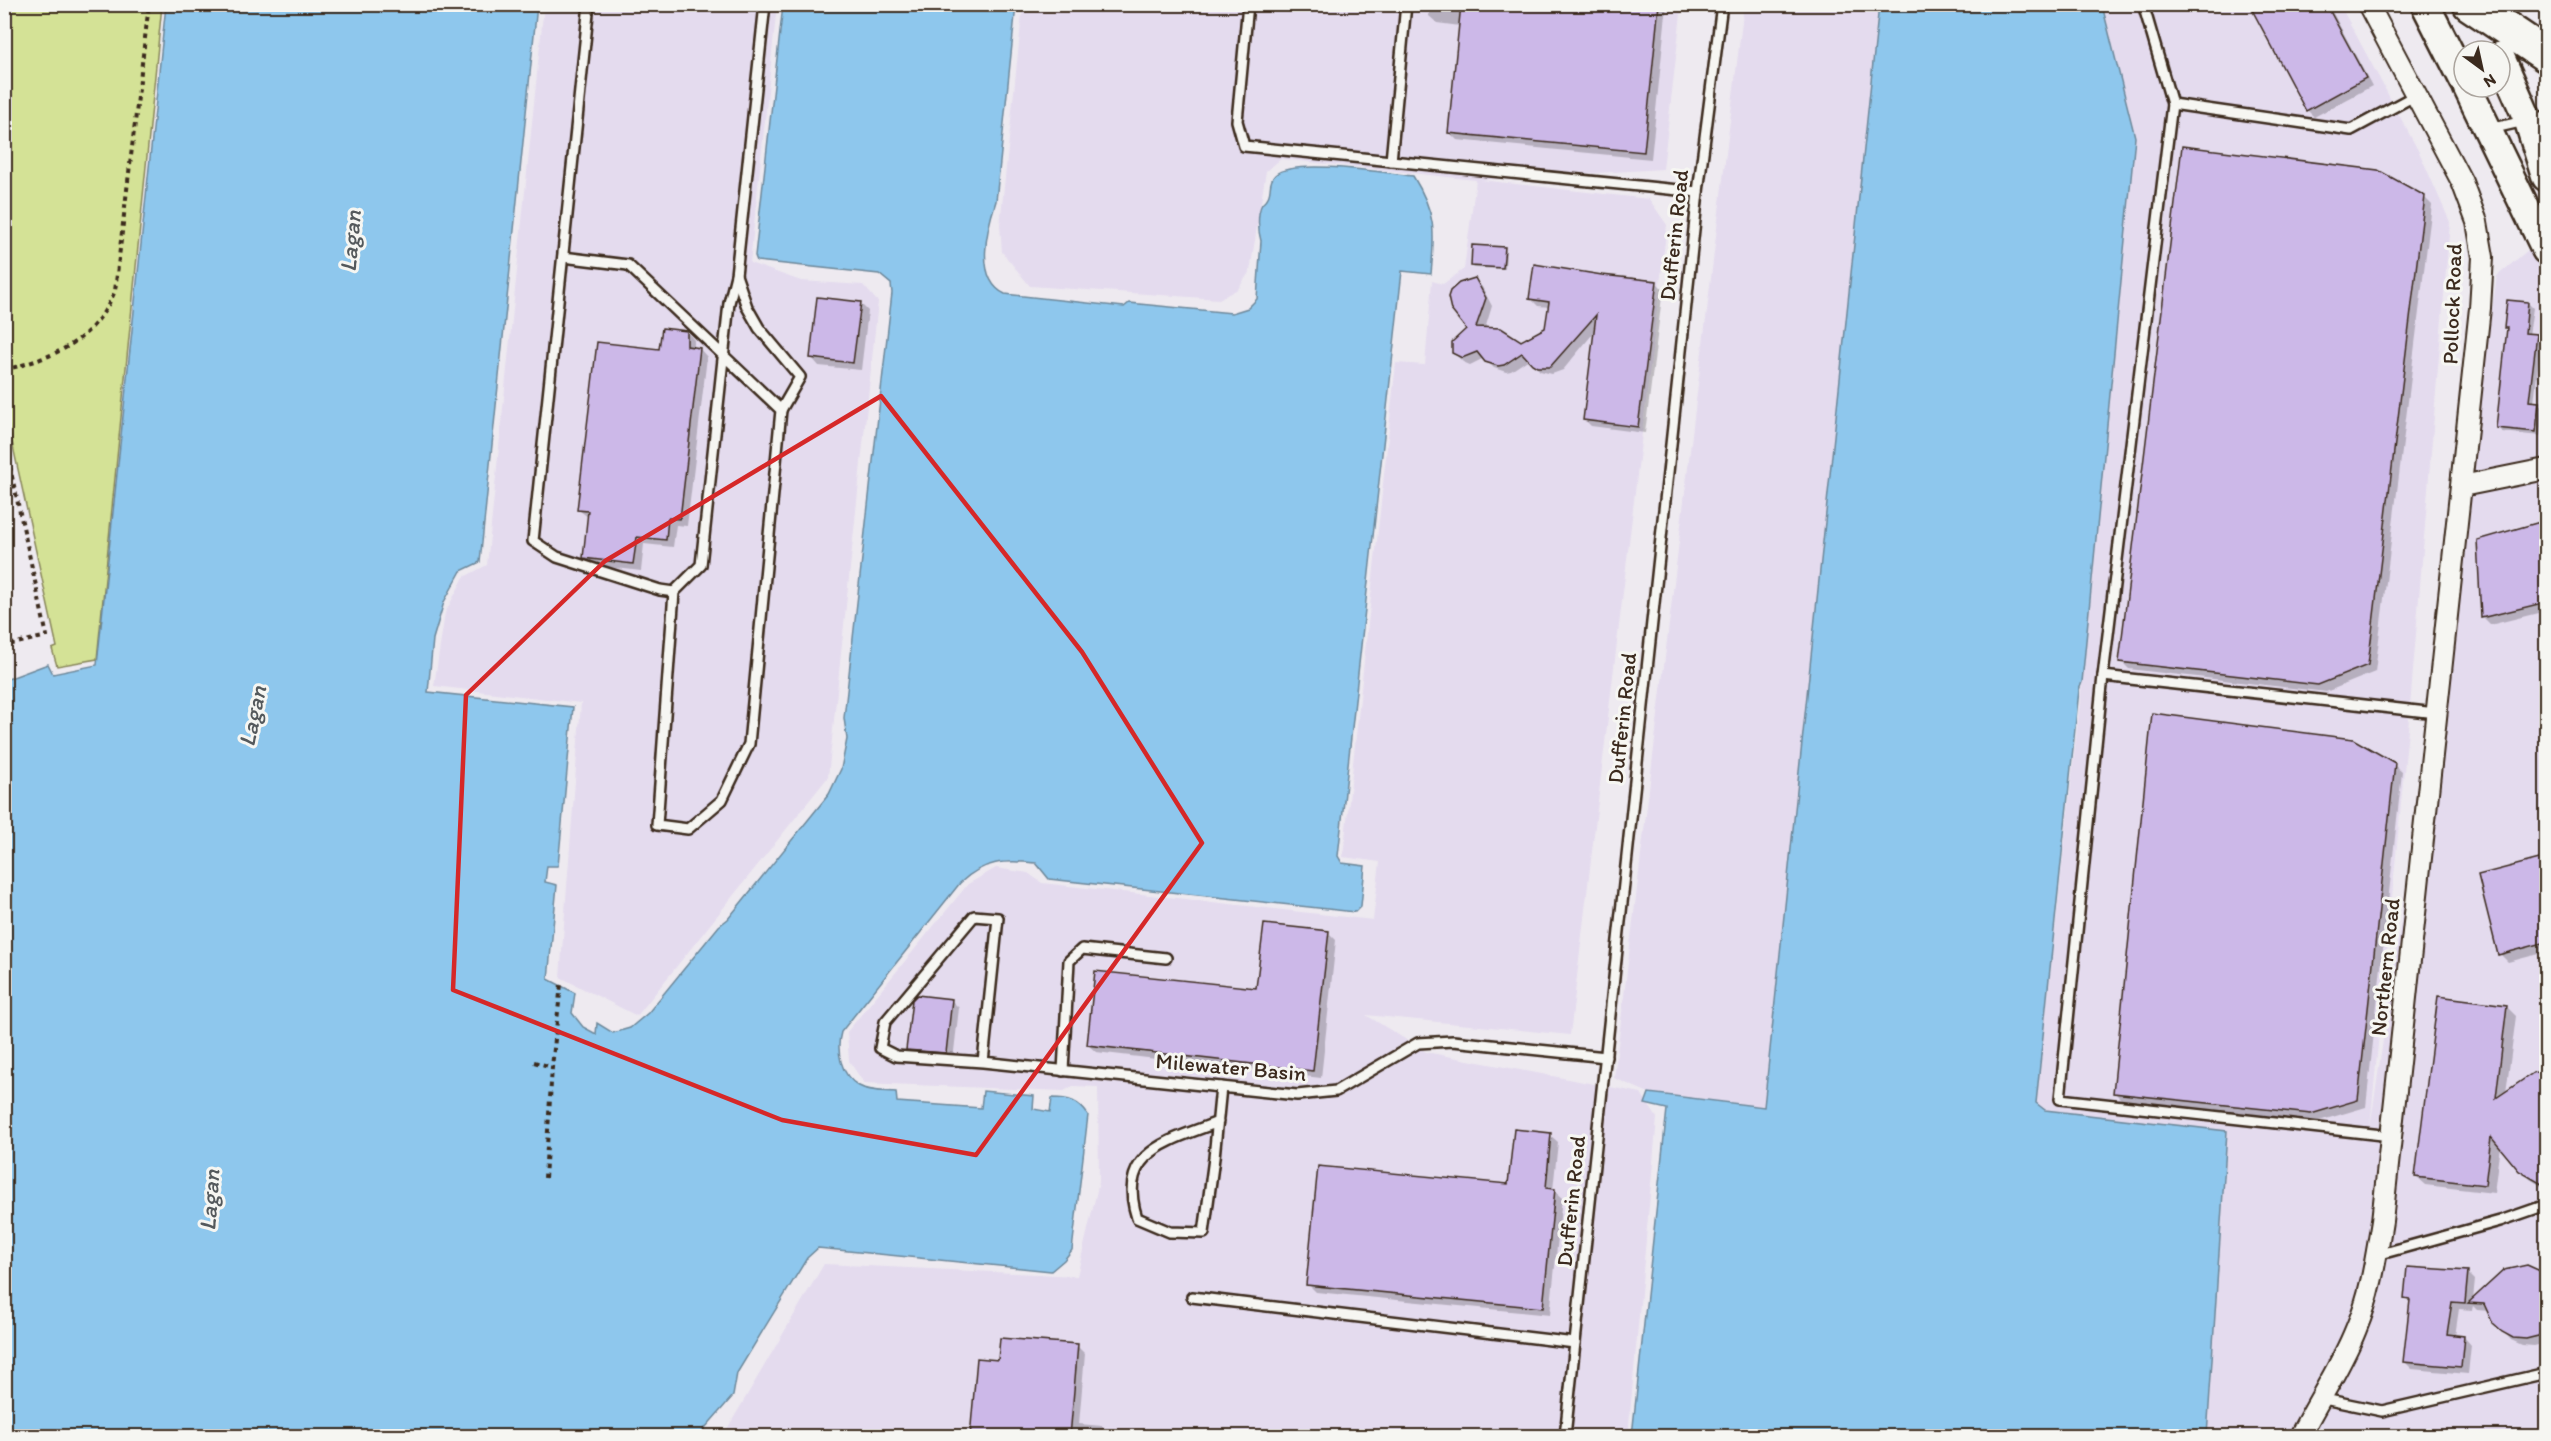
<svg xmlns="http://www.w3.org/2000/svg" width="2551" height="1441" font-family="Itim,sans-serif">
<style>
.built{fill:#e4dbee}
.green{fill:#d4e296;stroke:#88865a;stroke-width:1.5}
.water{fill:#8ec7ed;stroke:#6d889a;stroke-width:1.5}
.shadow{fill:#0003}
.building{fill:#ccb8e8;stroke:#3b2a1e;stroke-width:1.5}
.lines{fill:none;stroke-linecap:round;stroke-linejoin:round}
.lane-casing{stroke:#3b2a1e;stroke-width:14}
.street-casing{stroke:#3b2a1e;stroke-width:24}
.secondary-casing{stroke:#3b2a1e;stroke-width:32}
.highway-casing{stroke:#3b2a1e;stroke-width:38}
.path{stroke:#3b2a1e;stroke-width:4;stroke-dasharray:4.5 4.5;stroke-linecap:butt}
.lane{stroke:#f6f6f2;stroke-width:9}
.street{stroke:#f6f6f2;stroke-width:20}
.secondary{stroke:#f6f6f2;stroke-width:27}
.highway{stroke:#f6f6f2;stroke-width:33}
.marked{fill:none;stroke:#d62828;stroke-width:4.5;stroke-linejoin:round}
.labels{text-anchor:middle;dominant-baseline:central;stroke-width:6;stroke-linejoin:round;paint-order:stroke}
.street-label{font-size:22px;fill:#3b2a1e;stroke:#f6f6f2}
.water-label{font-size:24px;font-style:italic;fill:#54595c;stroke:#f6f6f2}
</style>
<rect width="100%" height="100%" fill="#eeeaf0"/>
<filter id="ink" filterUnits="userSpaceOnUse"><feTurbulence type="fractalNoise" baseFrequency=".0167" numOctaves="2"/><feDisplacementMap in="SourceGraphic" scale="12" xChannelSelector="R" yChannelSelector="G"/><feConvolveMatrix kernelMatrix="1 2 1 2 8 2 1 2 1" color-interpolation-filters="sRGB"/></filter>
<g filter="url(#ink)">
<g class="built">
<path d="M544,5H777L750,263L801,281L863,285L878,302L828,777L637,1016L560,977L581,703L434,686L445,613L464,577L487,565Z"/>
<path d="M1023,5H1682L1663,169L1481,180L1649,199L1667,225L1570,1035L1366,1015L1426,1052L1641,1093L1657,1118L1628,1436H723L824,1264L1077,1276L1099,1182L1098,1087L1073,1086L1064,1091L864,1083L849,1061L847,1032L968,884L996,868L1028,873L1042,883L1373,920L1380,862L1343,857L1396,363L1425,365L1432,281L1443,284L1464,269L1476,180L1281,159L1266,171L1250,271L1238,289L1219,299L1030,286L1002,252L1000,225Z"/>
<path d="M1744,5H1879L1764,1107L1649,1093L1614,1078Z"/>
<path d="M2102,5H2340L2420,154L2450,222L2409,719L2370,1128L2497,276L2546,235V1436H2207L2226,1131L2045,1110L2036,1103L2082,682L2135,137Z"/>
</g>
<path class="green" d="M4,5H162L97,659L57,666L52,649L57,647L5,410Z"/>
<g class="water">
<path d="M166,5H537L480,562L461,571L444,602L433,639L428,692L573,707L558,866H547L545,882L557,885L548,979L575,993L572,1013L583,1027L596,1034L597,1023L613,1033L630,1028L648,1013L719,926L728,919L829,794L841,769L847,739L844,718L892,293L891,284L879,274L757,261L755,256L783,5H1016L996,201C987,228 974,279 1005,294L1124,307L1129,303L1232,313L1248,308L1257,299L1261,241C1258,231 1257,213 1262,204C1264,202 1267,200 1268,197C1272,190 1268,182 1275,175C1293,158 1386,173 1413,176C1436,213 1435,231 1431,274L1402,271L1338,856L1342,863L1365,866L1361,906L1355,912L1049,879L1036,863C1005,860 984,860 960,883L841,1032C836,1050 840,1075 859,1086C869,1092 885,1091 896,1092L897,1102L981,1108L983,1091L1034,1096L1033,1109L1050,1112L1052,1098C1069,1098 1079,1101 1088,1115L1072,1250L1064,1260L1051,1271L818,1248L807,1258L737,1373L733,1396L698,1436H5V680L48,664L53,674L97,665Z"/>
<path d="M1879,5H2102L2135,137L2082,682L2079,690L2036,1103L2045,1110L2227,1131L2207,1436H1632L1667,1109L1645,1104L1649,1093L1764,1107Z"/>
</g>
<g class="shadow">
<path d="M1430,4H1667L1651,159L1457,140L1450,133L1460,26L1437,23L1429,16Z"/>
<path d="M2251,4H2328L2372,86L2314,117L2307,110Z"/>
<path d="M2424,197L2432,205L2375,672L2326,692L2129,669L2121,661Z"/>
<path d="M1504,249L1506,251L1505,269L1474,268L1472,266Z"/>
<path d="M1601,277L1656,282L1663,289L1645,433L1591,426L1584,419L1596,330L1563,370L1552,374L1540,371L1529,359L1511,371L1506,372L1494,368L1484,358L1470,365L1463,362L1456,355L1468,329L1475,280L1482,287L1492,306L1485,329L1521,343L1547,329L1550,307L1538,306L1531,299Z"/>
<path d="M860,303L868,311L861,370L819,366L812,358Z"/>
<path d="M2528,303L2533,308L2529,335H2536L2541,340L2534,403L2539,404L2543,409L2540,436L2502,432L2497,427L2508,330L2505,327Z"/>
<path d="M687,332L694,340V349H700L707,357L687,526L676,525L673,547L644,544L641,571L592,565L584,558L589,518L579,510L660,351Z"/>
<path d="M2546,522V611L2490,625L2482,617Z"/>
<path d="M2394,765L2402,772L2366,1107L2319,1121L2122,1100L2115,1093Z"/>
<path d="M2546,859V952L2508,962L2500,954Z"/>
<path d="M1329,933L1336,940L1321,1078L1096,1052L1088,1045L1257,990Z"/>
<path d="M951,1000L959,1008L953,1060L916,1057L908,1049Z"/>
<path d="M2507,1007L2516,1016L2506,1093L2546,1071V1189L2530,1179L2500,1145L2494,1193L2425,1185L2416,1177Z"/>
<path d="M1550,1135L1558,1142L1553,1190L1562,1198L1550,1315L1316,1292L1308,1284L1509,1186Z"/>
<path d="M2527,1267L2546,1276V1343L2534,1346L2522,1345L2511,1340L2495,1323L2489,1311L2477,1310L2473,1306L2472,1310L2459,1309L2455,1336L2464,1337L2471,1345L2468,1374L2412,1369L2404,1361L2411,1304L2406,1299L2467,1272L2475,1280L2473,1300Z"/>
<path d="M1077,1346L1085,1354L1079,1424L1102,1426L1109,1436H972Z"/>
</g>
<g class="building">
<path d="M1461,4H1659L1644,152L1448,133Z"/>
<path d="M2249,4H2326L2366,78L2306,111Z"/>
<path d="M2182,146L2378,170L2425,196L2368,665L2318,685L2119,662Z"/>
<path d="M1472,245L1505,247L1503,268L1471,266Z"/>
<path d="M1534,264L1602,275L1657,281L1638,427L1583,420L1596,315L1550,367H1537L1532,364L1522,353L1504,365L1498,366L1485,362L1477,352L1462,358L1452,353V342L1466,329L1451,310L1448,297L1450,291L1459,283L1475,278L1486,298L1476,327L1501,328L1521,341L1545,328L1549,302L1529,299Z"/>
<path d="M817,297L861,302L853,363L810,358Z"/>
<path d="M2507,300L2528,302L2525,333L2537,334L2529,401L2539,402L2536,432L2496,428L2507,328H2504Z"/>
<path d="M662,328L687,331V346L700,348L680,519L668,518L666,540L637,537L633,564L583,558L588,511L577,510L597,342L659,349Z"/>
<path d="M2547,520V602L2481,618L2477,540Z"/>
<path d="M2152,713L2353,739L2395,763L2358,1100L2311,1114L2113,1093Z"/>
<path d="M2547,857V942L2498,955L2478,875Z"/>
<path d="M1264,924L1329,931L1313,1071L1087,1045L1095,971L1256,988Z"/>
<path d="M917,995L952,999L946,1053L906,1050L912,1000Z"/>
<path d="M2438,996L2507,1005L2496,1098L2533,1073L2547,1069V1187L2519,1171L2491,1137L2485,1185L2415,1177Z"/>
<path d="M1514,1129L1551,1133L1546,1188L1555,1189L1543,1308L1306,1285L1318,1166L1508,1184Z"/>
<path d="M2527,1265L2547,1274V1331L2538,1336L2526,1339L2513,1338L2502,1332L2493,1324L2484,1304L2468,1303L2504,1270Z"/>
<path d="M2407,1267L2468,1271L2465,1303L2452,1302L2447,1334L2464,1336L2461,1367L2403,1362L2410,1300L2404,1299Z"/>
<path d="M1000,1338L1078,1344L1070,1437H970L977,1358L998,1360Z"/>
</g>
<g class="lines">
<defs>
<g id="lane">
<path d="M589,4L533,541L557,557L660,590L674,592"/>
<path d="M1248,4L1237,121L1244,146L1698,192"/>
<path d="M2143,4L2172,104L2351,130L2416,95"/>
<path d="M2172,104L2103,676L2060,1099L2391,1136"/>
<path d="M2490,129L2546,116"/>
<path d="M1391,161L1406,4"/>
<path d="M563,257L628,265L781,410L749,744L722,800L688,829L657,825L674,592L701,565L729,303L736,275L765,4"/>
<path d="M736,275L747,307L759,328L800,377L781,410"/>
<path d="M2103,676L2436,713"/>
<path d="M983,1062L998,918L974,916L885,1022L880,1048L896,1056L983,1062L1297,1095L1336,1091L1418,1043L1453,1041L1606,1057"/>
<path d="M1063,1071L1069,961L1082,949L1166,958"/>
<path d="M1218,1122C1170,1141 1115,1151 1137,1218L1170,1232L1204,1233L1214,1158L1221,1087"/>
<path d="M2377,1255L2500,1221L2546,1205"/>
<path d="M1192,1297L1575,1343"/>
<path d="M2319,1398L2382,1411L2546,1373"/>
<path d="M1565,1436L1698,192L1722,4"/>
</g>
<g id="street">
<path d="M2462,486L2546,469"/>
<path d="M2300,1436C2318,1400 2341,1367 2356,1329C2371,1294 2376,1258 2382,1221L2480,308L2483,257L2477,222L2462,182L2368,4"/>
</g>
<g id="secondary">
<path d="M2425,4L2464,81"/>
<path d="M2500,56L2528,120L2546,177"/>
<path d="M2467,87L2546,250"/>
</g>
<path id="highway" d="M2470,4L2546,55"/>
</defs>
<use href="#lane" class="lane-casing"/>
<use href="#street" class="street-casing"/>
<use href="#secondary" class="secondary-casing"/>
<use href="#highway" class="highway-casing"/>
<g class="path">
<path d="M4,370C55,357 93,342 115,291L149,4"/>
<path d="M4,440L47,636L4,646"/>
<path d="M534,1062L552,1067"/>
<path d="M545,1178L552,1067L561,984"/>
</g>
<use href="#lane" class="lane"/>
<use href="#street" class="street"/>
<use href="#secondary" class="secondary"/>
<use href="#highway" class="highway"/>
</g>
</g>
<path class="marked" d="M881,396L1082,652L1202,843L976,1155L782,1120L453,990L466,695L605,561Z"/>
<g class="labels">
<g class="street-label">
<text transform="translate(1674 235) rotate(-84)">Dufferin Road</text>
<text transform="translate(2452 304) rotate(-88)">Pollock Road</text>
<text transform="translate(1622 718) rotate(-84)">Dufferin Road</text>
<text transform="translate(2385 967) rotate(-84)">Northern Road</text>
<text transform="translate(1231 1067) rotate(5)">Milewater Basin</text>
<text transform="translate(1571 1201) rotate(-84)">Dufferin Road</text>
</g>
<g class="water-label">
<text transform="translate(350 241) rotate(-85)">Lagan</text>
<text transform="translate(252 716) rotate(-78)">Lagan</text>
<text transform="translate(209 1200) rotate(-86)">Lagan</text>
</g>
</g>
<rect width="2551" height="1441" fill="none" stroke="#f6f6f2" stroke-width="24"/>
<rect x="12" y="12" width="2527" height="1417" fill="none" stroke="#3b2a1e" stroke-width="2" filter="url(#ink)"/>
<g transform="translate(2482 69) rotate(147)"><circle r="28" fill="#f6f6f2" stroke="#aba49d" stroke-width="1.5"/>
<path d="M0-4.5L10 22L0 15L-10 22Z" fill="#3b2a1e"/>
<text y="-9" font-size="16" font-weight="bold" text-anchor="middle" fill="#3b2a1e">N</text>
</g>
</svg>
